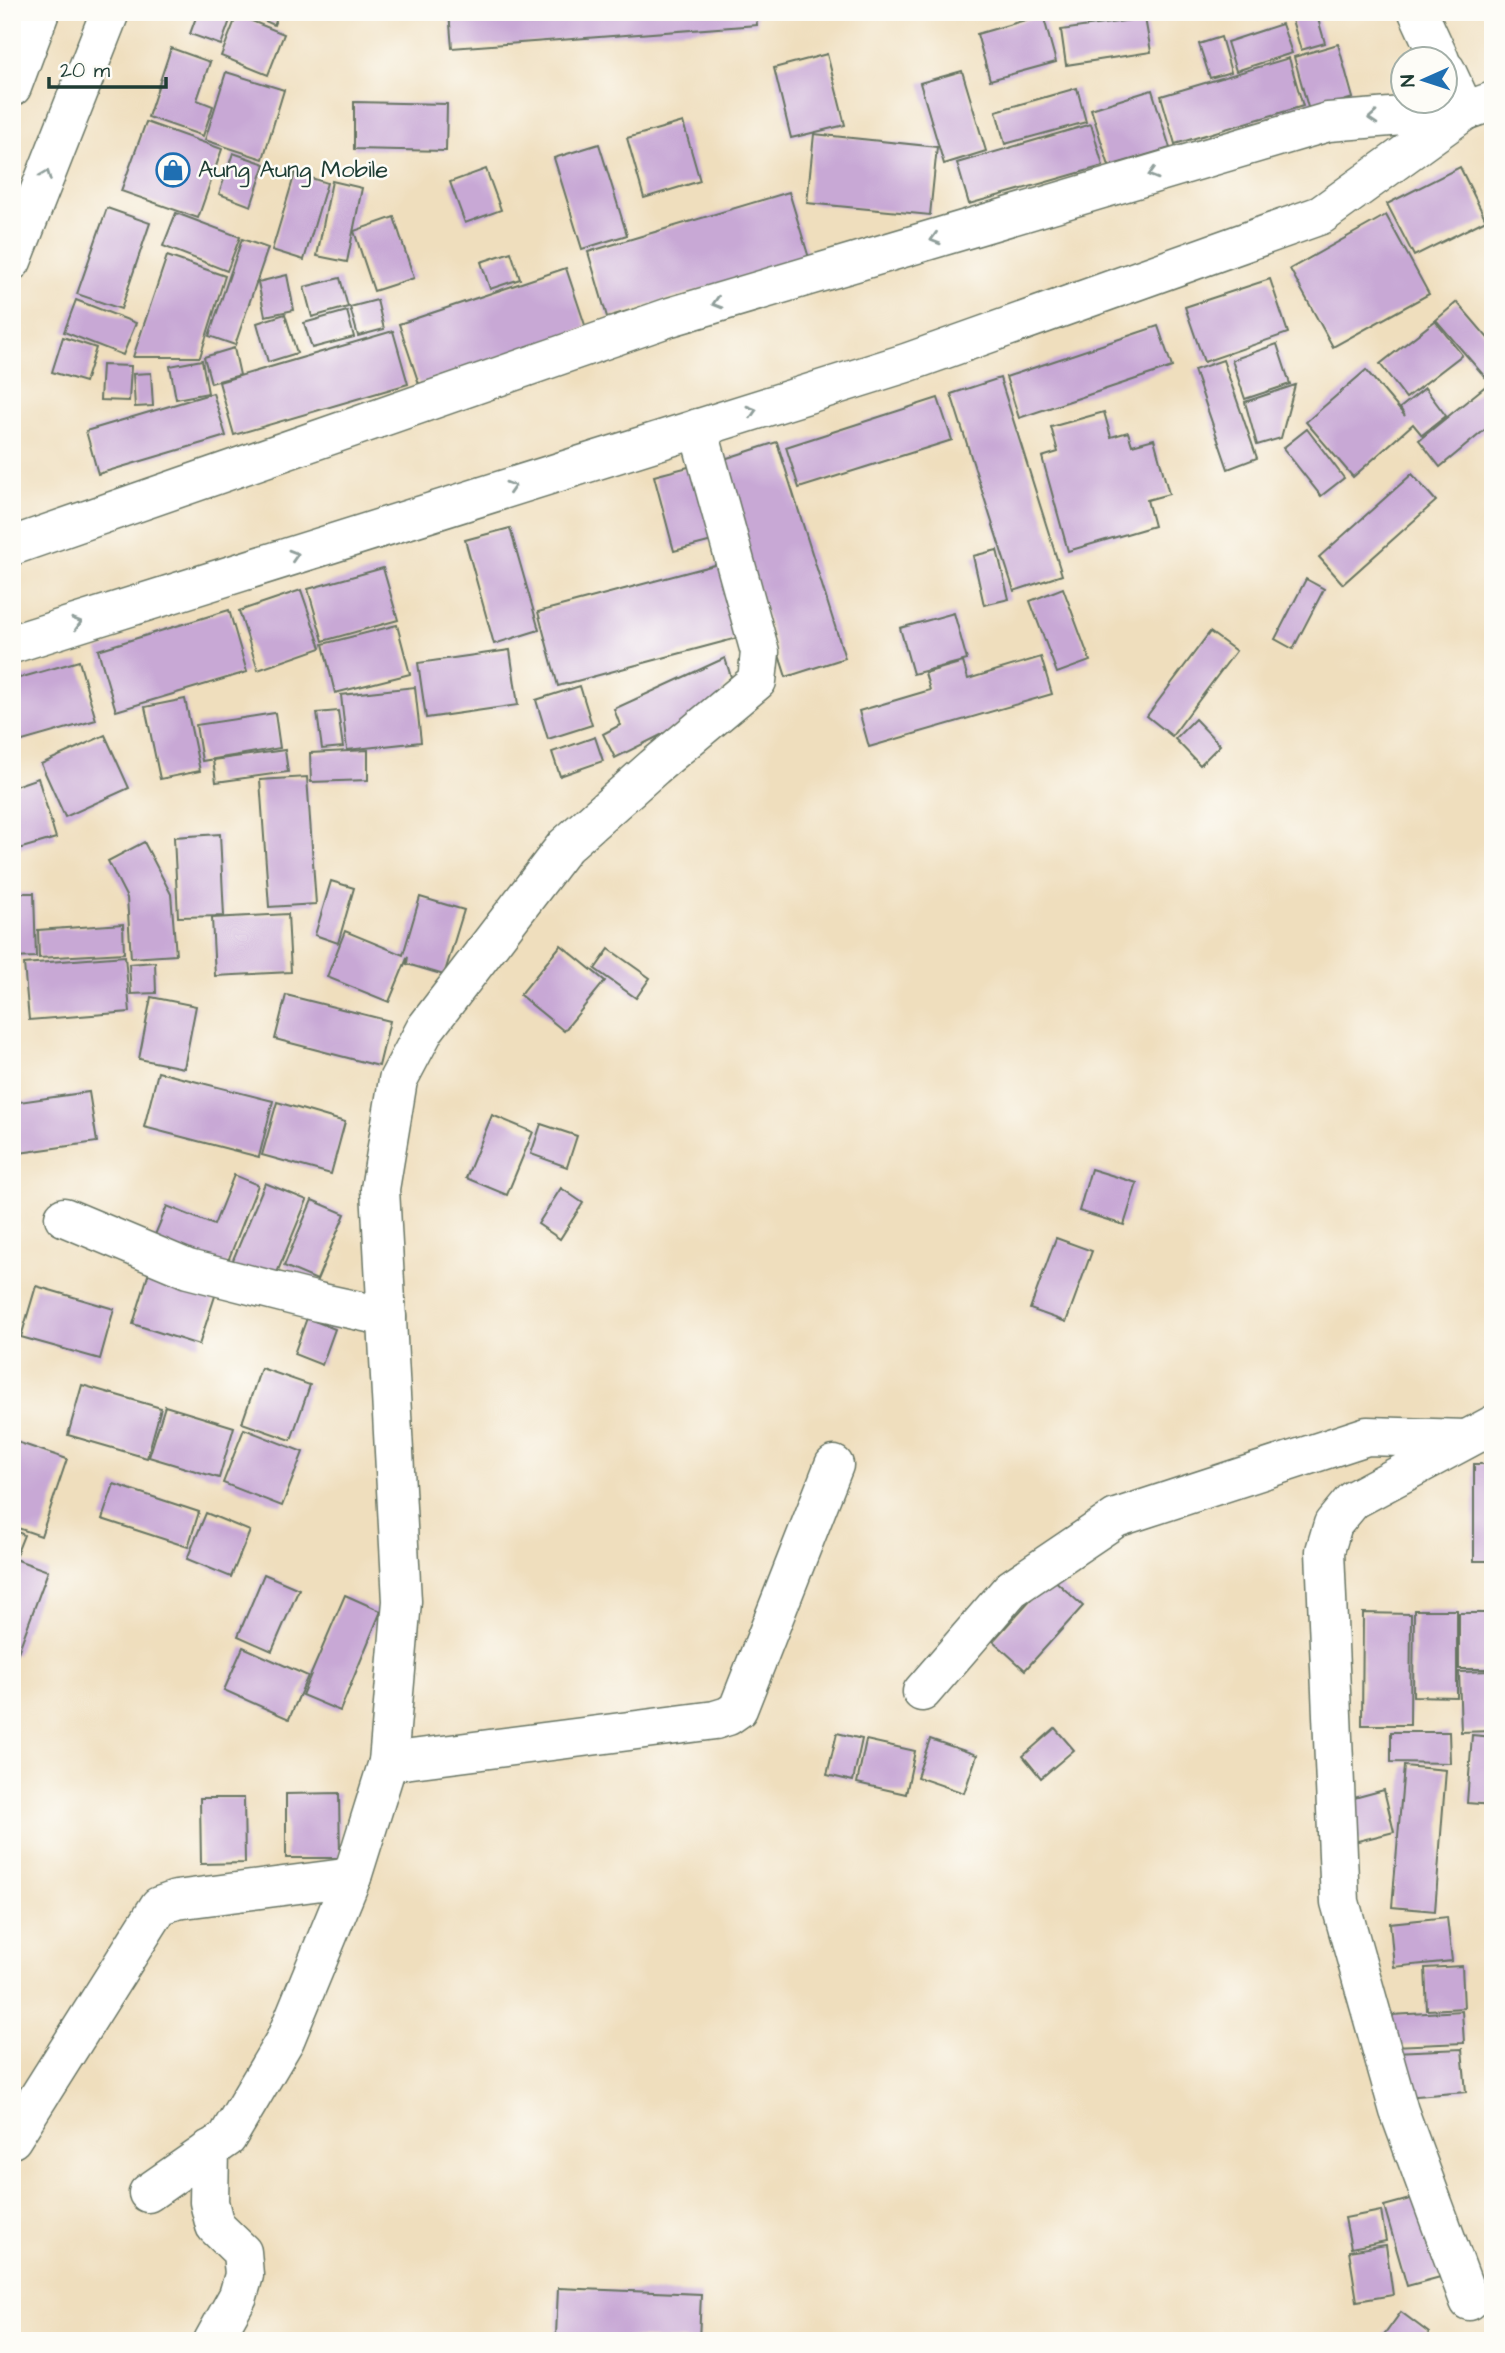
<svg xmlns="http://www.w3.org/2000/svg" width="1505" height="2353" font-family="'Architects Daughter',sans-serif">
<style>
.building{fill:#c8a8d5}
.lines{fill:none;stroke-linecap:round;stroke-linejoin:round}
.minor-casing{stroke:#687564;stroke-width:41}
.major-casing{stroke:#687564;stroke-width:41}
.minor{stroke:#fff;stroke-width:38}
.major{stroke:#fff;stroke-width:38}
.oneway{stroke:#8f9e9a}
.labels{text-anchor:middle;dominant-baseline:central;stroke-width:5;stroke-linejoin:round;paint-order:stroke}
.poi-label{font-size:24px;fill:#1f3d34;stroke:#fdfcf7;text-anchor:start}
</style>
<rect width="100%" height="100%" fill="#fdfcf7"/>
<filter id="ink" filterUnits="userSpaceOnUse"><feTurbulence type="fractalNoise" baseFrequency=".0143" numOctaves="2"/><feDisplacementMap in="SourceGraphic" scale="14" xChannelSelector="R" yChannelSelector="G"/><feConvolveMatrix kernelMatrix="1 2 1 2 8 2 1 2 1" color-interpolation-filters="sRGB"/></filter>
<filter id="wash" filterUnits="userSpaceOnUse"><feTurbulence type="fractalNoise" baseFrequency=".00686" numOctaves="4" result="noise"/><feDisplacementMap in="SourceGraphic" scale="28" xChannelSelector="R" yChannelSelector="G"/><feGaussianBlur stdDeviation="1.57" result="paint"/><feColorMatrix in="noise" values="0 0 0 0 0 0 0 0 0 0 0 0 0 0 0 0 0 1.4 0 .05"/><feComposite in="paint" operator="in"/></filter>
<g filter="url(#wash)">
<rect width="100%" height="100%" fill="#efdebd"/>
<g id="blocks">
<g class="building">
<path d="M198,12H233L221,45L190,34Z"/>
<path d="M245,12H279L274,25Z"/>
<path d="M449,12H756L757,25L452,48Z"/>
<path d="M1060,12H1117L1118,14L1061,19Z"/>
<path d="M1254,12H1285V13L1256,20Z"/>
<path d="M1316,12L1325,43L1301,50L1292,20Z"/>
<path d="M237,15L284,34L268,75L221,56Z"/>
<path d="M1043,15L1056,62L990,80L977,34Z"/>
<path d="M1145,18L1151,52L1066,65L1061,30Z"/>
<path d="M1282,24L1292,53L1236,71L1227,42Z"/>
<path d="M1221,37L1231,72L1210,78L1199,44Z"/>
<path d="M1338,44L1353,98L1309,111L1294,57Z"/>
<path d="M171,48L210,62L197,100L213,106L203,136L148,117Z"/>
<path d="M827,54L845,125L791,138L774,68Z"/>
<path d="M1289,58L1303,106L1175,144L1161,96Z"/>
<path d="M962,71L986,151L944,164L920,83Z"/>
<path d="M226,72L284,90L263,159L205,140Z"/>
<path d="M1077,88L1086,122L1005,144L996,111Z"/>
<path d="M1152,90L1170,148L1109,166L1091,109Z"/>
<path d="M354,102L447,104L446,151L354,149Z"/>
<path d="M146,122L222,149L198,218L121,191Z"/>
<path d="M683,122L700,181L644,198L627,138Z"/>
<path d="M1091,124L1103,166L969,204L957,163Z"/>
<path d="M814,134L937,147L930,215L807,203Z"/>
<path d="M599,144L627,235L582,249L554,158Z"/>
<path d="M233,153L265,164L251,206L219,194Z"/>
<path d="M1460,167L1486,220L1414,256L1387,204Z"/>
<path d="M486,169L501,210L465,223L450,182Z"/>
<path d="M295,173L327,183L304,260L272,250Z"/>
<path d="M332,181L362,188L347,262L317,256Z"/>
<path d="M789,192L809,258L607,317L588,252Z"/>
<path d="M107,208L150,223L121,309L77,294Z"/>
<path d="M176,213L240,237L227,271L163,246Z"/>
<path d="M1386,215L1429,294L1333,347L1290,269Z"/>
<path d="M394,217L414,278L374,291L354,231Z"/>
<path d="M242,239L268,248L235,345L209,336Z"/>
<path d="M511,252L520,279L490,289L481,262Z"/>
<path d="M167,256L225,276L200,357H133Z"/>
<path d="M566,268L586,328L419,384L399,324Z"/>
<path d="M287,275L294,310L265,316L258,282Z"/>
<path d="M340,278L348,307L312,317L304,287Z"/>
<path d="M1270,279L1288,333L1204,362L1185,307Z"/>
<path d="M76,300L136,323L123,355L64,332Z"/>
<path d="M377,300L384,329L358,336L350,307Z"/>
<path d="M1457,302L1493,344V370L1485,377L1436,320Z"/>
<path d="M347,311L354,337L312,348L304,323Z"/>
<path d="M285,314L297,353L268,362L257,323Z"/>
<path d="M1435,321L1462,355L1406,398L1380,364Z"/>
<path d="M1158,326L1172,367L1019,418L1006,377Z"/>
<path d="M393,331L408,384L234,435L219,382Z"/>
<path d="M63,337L96,348L85,382L52,372Z"/>
<path d="M1277,344L1290,384L1245,399L1232,360Z"/>
<path d="M234,348L240,375L211,383L204,357Z"/>
<path d="M202,360L208,393L176,399L170,366Z"/>
<path d="M1223,360L1257,458L1228,469L1194,370Z"/>
<path d="M102,365L131,366L129,401L100,400Z"/>
<path d="M1366,370L1405,416L1400,408L1425,388L1446,416L1422,435L1413,424L1353,477L1306,422Z"/>
<path d="M151,373L153,406L135,407L133,374Z"/>
<path d="M1000,378L1062,575L1014,591L951,394Z"/>
<path d="M1493,380V423L1440,467L1419,440Z"/>
<path d="M1295,385L1281,438L1257,445L1245,402Z"/>
<path d="M213,393L226,436L98,474L86,431Z"/>
<path d="M938,398L952,440L799,488L786,447Z"/>
<path d="M1104,412L1111,437L1128,432L1132,445L1154,439L1169,494L1147,500L1154,526L1068,551L1042,457L1058,452L1051,427Z"/>
<path d="M1307,429L1344,478L1321,496L1283,448Z"/>
<path d="M777,442L845,658L786,677L718,461Z"/>
<path d="M696,465L716,540L674,551L654,476Z"/>
<path d="M1412,474L1436,501L1343,584L1319,557Z"/>
<path d="M510,528L539,630L494,644L465,540Z"/>
<path d="M997,550L1009,599L984,605L973,556Z"/>
<path d="M722,563L741,637L558,686L538,612Z"/>
<path d="M383,568L398,620L323,641L308,589Z"/>
<path d="M1306,579L1324,589L1293,649L1275,639Z"/>
<path d="M1063,588L1090,661L1057,673L1030,601Z"/>
<path d="M301,590L321,648L258,670L239,611Z"/>
<path d="M229,610L247,672L116,711L98,650Z"/>
<path d="M954,613L967,660L913,674L900,628Z"/>
<path d="M397,625L410,674L335,693L323,644Z"/>
<path d="M1210,632L1236,651L1172,736L1147,716Z"/>
<path d="M510,650L518,705L426,718L418,663Z"/>
<path d="M1041,657L1052,694L869,747L859,711L930,690L925,673L963,662L968,679Z"/>
<path d="M725,658L731,677L713,709L615,758L603,734L620,725L614,709Z"/>
<path d="M79,661L96,720L12,744V680Z"/>
<path d="M580,686L592,725L548,739L536,700Z"/>
<path d="M415,687L421,742L347,750L341,695Z"/>
<path d="M185,699L200,771L160,779L145,707Z"/>
<path d="M338,711L343,747L322,749L317,713Z"/>
<path d="M275,713L280,748L202,761L196,725Z"/>
<path d="M1195,719L1220,745L1200,765L1175,739Z"/>
<path d="M105,735L129,788L65,817L41,764Z"/>
<path d="M595,737L603,761L560,776L552,752Z"/>
<path d="M285,750L288,772L216,782L213,760Z"/>
<path d="M368,750V780L311,782L310,753Z"/>
<path d="M307,777L316,904L269,907L260,780Z"/>
<path d="M38,778L56,838L15,850L12,843V787Z"/>
<path d="M220,834L224,916L178,917L174,837Z"/>
<path d="M144,842L171,894L176,955L131,958L127,898L108,861Z"/>
<path d="M331,881L354,888L338,943L315,935Z"/>
<path d="M12,893H34L36,957L12,958Z"/>
<path d="M420,897L464,910L444,975L407,964L408,956L389,1002L327,977L345,931L403,955Z"/>
<path d="M288,914L291,972L215,976L212,918Z"/>
<path d="M123,924L124,953L39,958L38,930Z"/>
<path d="M561,945L605,981L564,1031L520,995Z"/>
<path d="M609,949L650,978L636,998L595,969Z"/>
<path d="M125,956L130,1012L29,1020L24,964Z"/>
<path d="M155,962L156,993L131,994L129,964Z"/>
<path d="M286,995L390,1021L379,1066L275,1039Z"/>
<path d="M151,997L196,1006L184,1068L139,1059Z"/>
<path d="M158,1072L273,1101L259,1157L144,1127Z"/>
<path d="M89,1092L97,1142L12,1154V1103Z"/>
<path d="M277,1102L345,1122L331,1174L262,1155Z"/>
<path d="M492,1115L533,1132L507,1195L466,1178Z"/>
<path d="M541,1124L577,1136L567,1167L531,1154Z"/>
<path d="M1091,1169L1137,1183L1124,1225L1079,1211Z"/>
<path d="M234,1175L258,1185L224,1271L152,1242L167,1206L214,1225Z"/>
<path d="M265,1183L307,1200L272,1285L230,1267Z"/>
<path d="M561,1188L583,1203L560,1239L538,1224Z"/>
<path d="M312,1200L345,1214L317,1280L284,1266Z"/>
<path d="M1056,1238L1092,1251L1066,1322L1030,1309Z"/>
<path d="M149,1272L216,1293L199,1345L133,1324Z"/>
<path d="M36,1286L114,1309L100,1359L21,1337Z"/>
<path d="M307,1318L335,1329L322,1365L294,1354Z"/>
<path d="M261,1368L310,1385L291,1440L242,1423Z"/>
<path d="M82,1385L161,1408L147,1458L68,1435Z"/>
<path d="M165,1406L234,1427L219,1478L149,1457Z"/>
<path d="M244,1429L303,1452L282,1506L223,1483Z"/>
<path d="M14,1441L67,1459L41,1536L12,1526Z"/>
<rect x="1474" y="1464" width="19" height="97"/>
<path d="M114,1484L199,1512L188,1547L102,1519Z"/>
<path d="M206,1513L250,1531L231,1577L187,1559Z"/>
<path d="M12,1529L24,1535L16,1555L12,1553Z"/>
<path d="M12,1558L48,1571L17,1655L12,1653Z"/>
<path d="M264,1574L299,1589L272,1651L238,1636Z"/>
<path d="M1051,1577L1083,1606L1025,1670L993,1641Z"/>
<path d="M345,1595L381,1611L340,1711L302,1695Z"/>
<path d="M1414,1610H1457V1697L1413,1696Z"/>
<path d="M1363,1613L1411,1614L1410,1725H1362Z"/>
<rect x="1459" y="1613" width="34" height="56"/>
<path d="M243,1647L308,1676L289,1719L224,1690Z"/>
<path d="M1493,1671V1731L1461,1732L1459,1672Z"/>
<path d="M1055,1728L1074,1750L1041,1778L1023,1756Z"/>
<path d="M1391,1732H1449L1450,1763L1391,1762Z"/>
<path d="M837,1733L862,1739L853,1781L827,1775Z"/>
<path d="M1472,1735L1493,1737V1805L1467,1803Z"/>
<path d="M930,1739L977,1755L964,1793L917,1777Z"/>
<path d="M866,1740L915,1751L906,1794L857,1783Z"/>
<path d="M1404,1766L1446,1770L1435,1911L1392,1907Z"/>
<path d="M1384,1790L1394,1832L1354,1842L1343,1801Z"/>
<path d="M339,1793L340,1858H286V1794Z"/>
<path d="M200,1798H244L245,1863L201,1864Z"/>
<path d="M1447,1917L1452,1961L1394,1967L1390,1923Z"/>
<path d="M1462,1966L1464,2008L1427,2010L1425,1968Z"/>
<path d="M1462,2011L1464,2043L1393,2046L1392,2015Z"/>
<path d="M1462,2049L1466,2092L1404,2097L1394,2052Z"/>
<path d="M1421,2196L1444,2276L1407,2286L1384,2206Z"/>
<path d="M1381,2211L1386,2241L1351,2248L1345,2218Z"/>
<path d="M1386,2245L1393,2295L1357,2301L1349,2251Z"/>
<path d="M558,2288L701,2294L699,2341L556,2336Z"/>
<path d="M1401,2312L1429,2333L1423,2341H1380Z"/>
</g>
</g>
</g>
<g filter="url(#ink)">
<use href="#blocks" fill-opacity="0" stroke="#687564" stroke-width="2"/>
<g class="lines">
<defs>
<g id="minor">
<path d="M1418,12L1440,60"/>
<path d="M1446,70L1465,111"/>
<path d="M64,1217L188,1269L318,1302L387,1317"/>
<path d="M922,1692L1011,1589L1116,1518L1367,1436L1466,1439"/>
<path d="M388,1762L715,1720L728,1716L738,1709L834,1465"/>
<path d="M12,2139L159,1906L176,1900L352,1877"/>
<path d="M210,2149L209,2202L215,2226L242,2252L244,2275L238,2296L213,2341"/>
<path d="M148,2193L227,2138L285,2040L352,1877L388,1762L402,1601L380,1189L398,1080L425,1029L565,846L654,767L757,681L760,652L698,428"/>
<path d="M1469,2301L1399,2111L1340,1902L1325,1551L1333,1524L1353,1500L1493,1425"/>
</g>
<g id="major">
<path d="M12,87L40,12"/>
<path d="M12,261L110,12"/>
<path d="M12,546L670,317L1328,122L1465,111"/>
<path d="M12,644L906,363L1321,215L1465,111L1493,101"/>
</g>
</defs>
<use href="#minor" class="minor-casing"/>
<use href="#major" class="major-casing"/>
<use href="#minor" class="minor"/>
<use href="#major" class="major"/>
</g>
<defs><path id="oneway-chevron" d="M-2-3.5L2.5 0L-2 3.5" fill="none" stroke-width="1.6" stroke-linecap="round" stroke-linejoin="round" transform="scale(1.75)"/></defs>
<g class="oneway">
<use href="#oneway-chevron" transform="translate(1373 118) rotate(176)"/>
<use href="#oneway-chevron" transform="translate(1153 174) rotate(163)"/>
<use href="#oneway-chevron" transform="translate(46 175) rotate(-69)"/>
<use href="#oneway-chevron" transform="translate(935 239) rotate(163)"/>
<use href="#oneway-chevron" transform="translate(717 303) rotate(163)"/>
<use href="#oneway-chevron" transform="translate(752 411) rotate(-17)"/>
<use href="#oneway-chevron" transform="translate(511 487) rotate(-17)"/>
<use href="#oneway-chevron" transform="translate(294 555) rotate(-17)"/>
<use href="#oneway-chevron" transform="translate(77 623) rotate(-17)"/>
</g>
</g>
<defs>
<symbol id="shop-ring" viewBox="-11 -11 22 22"><circle r="9.5" fill="#fdfcf7" stroke="#1f6fb2" stroke-width="1.5"/><path d="M-5-2.5h2.3a2.7 3.5 0 0 1 5.4 0H5L5.5 6h-11ZM-1.5-2.5h3a1.5 2.3 0 0 0-3 0Z" fill="#1f6fb2"/></symbol>
</defs>
<g fill-rule="evenodd">
<use href="#shop-ring" x="154" y="151" width="38" height="38"/>
</g>
<g class="labels">
<g class="poi-label">
<text x="198" y="170">Aung Aung Mobile</text>
</g>
</g>
<rect width="1505" height="2353" fill="none" stroke="#fdfcf7" stroke-width="42"/>
<g transform="translate(1424 80) rotate(267)"><circle r="33" fill="#fdfcf7" stroke="#a4b0a9" stroke-width="2"/>
<path d="M0-5L12 26L0 18L-12 26Z" fill="#1f6fb2"/>
<text y="-10" font-size="19" font-weight="bold" text-anchor="middle" fill="#1f3d34">N</text>
</g>
<path d="M49 77v10h117v-10" fill="none" stroke="#1f3d34" stroke-width="3.5"/>
<text x="60" y="77" font-size="21" fill="#1f3d34" stroke="#fdfcf7" stroke-width="5" paint-order="stroke">20 m</text>
</svg>
